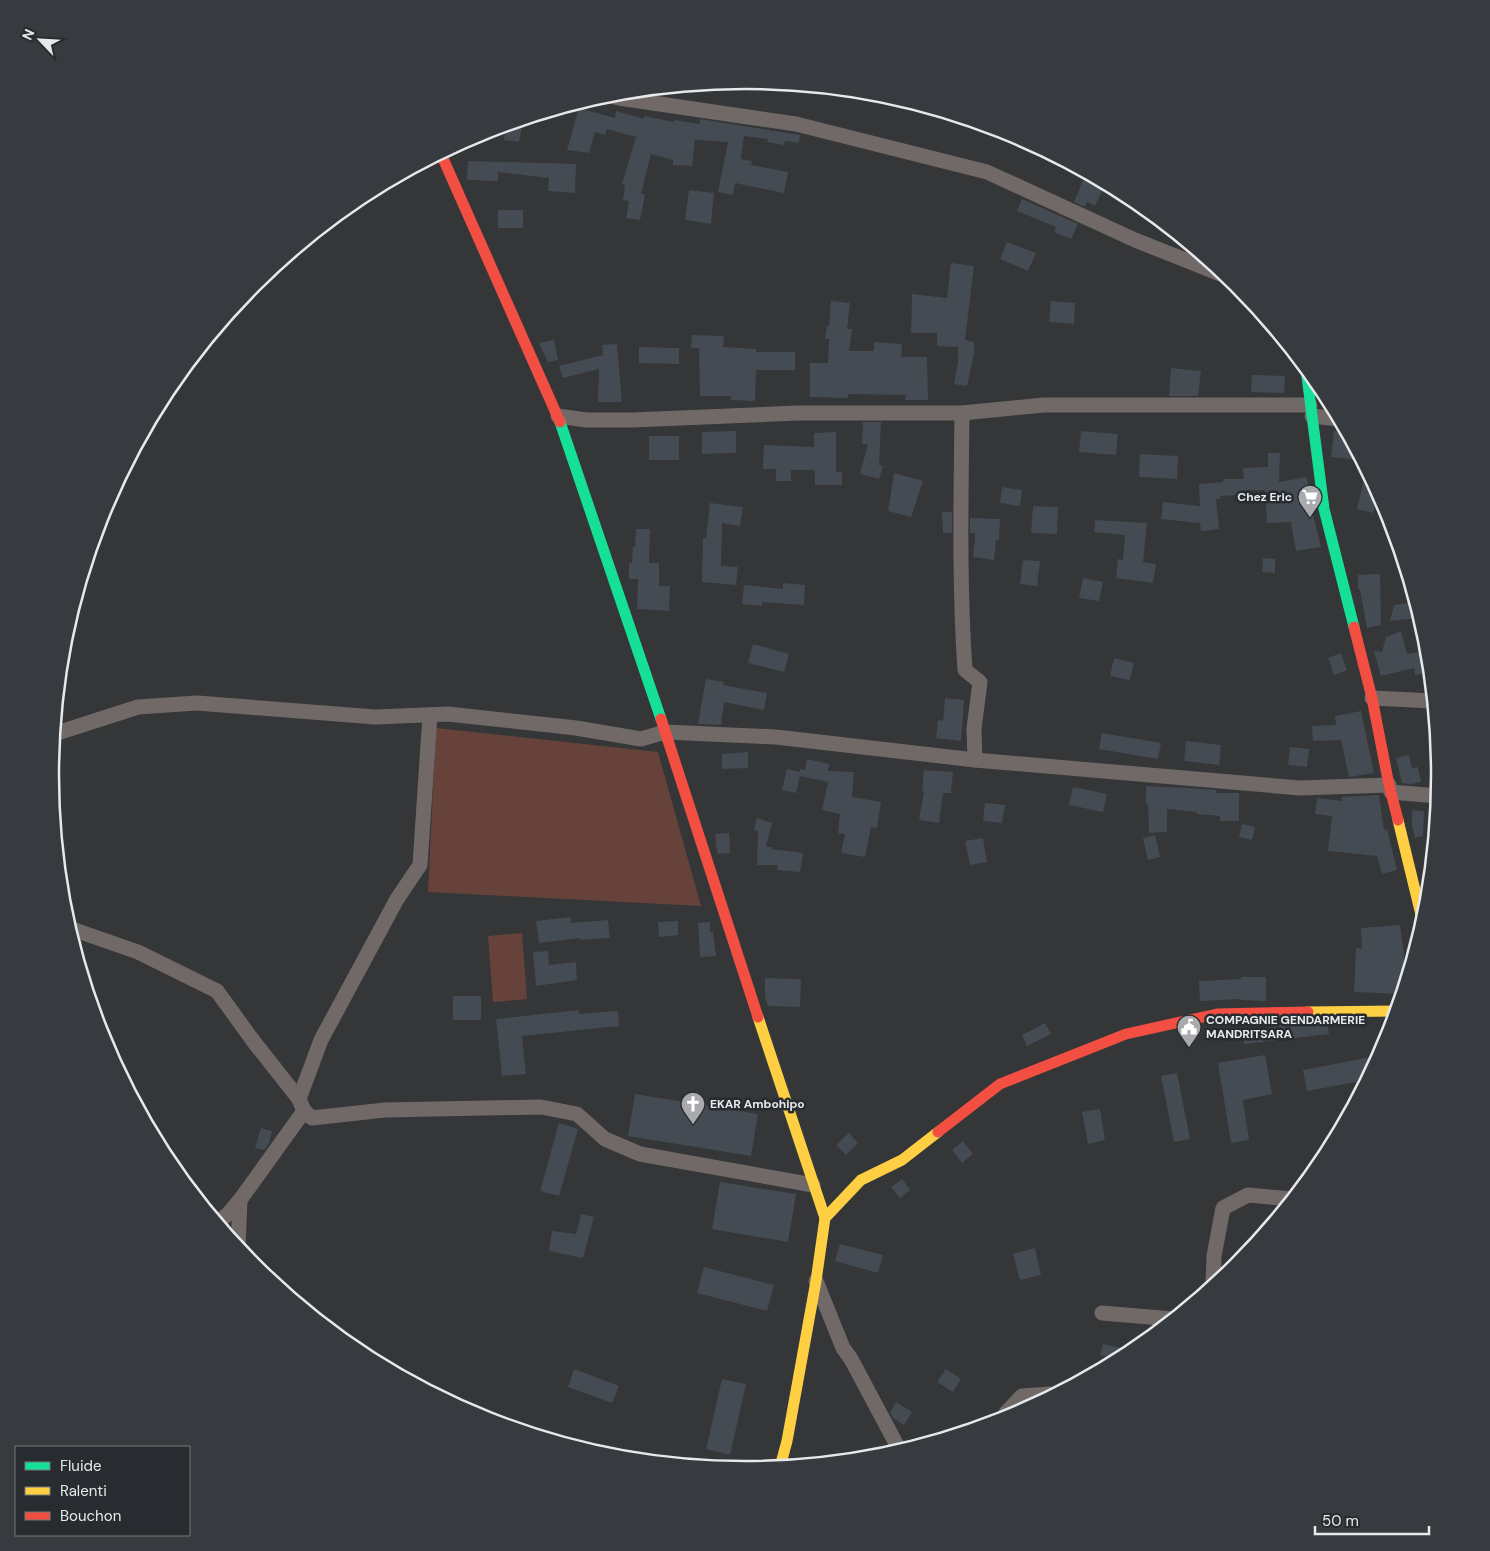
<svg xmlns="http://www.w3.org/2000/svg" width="1490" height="1551" font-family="'DM Sans',sans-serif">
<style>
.green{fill:#67423a}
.building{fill:#444b53}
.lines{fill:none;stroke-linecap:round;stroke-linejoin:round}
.street{stroke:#716968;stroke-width:15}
.fast{stroke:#16e098;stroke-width:11}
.slow{stroke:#ffcf43;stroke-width:11}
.jam{stroke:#f24e42;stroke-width:11}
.labels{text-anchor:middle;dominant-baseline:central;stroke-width:5;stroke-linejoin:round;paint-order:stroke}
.poi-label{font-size:12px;font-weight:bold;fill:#e6e9ec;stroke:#282c30;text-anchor:start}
.rim{fill:none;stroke:#e6e9ec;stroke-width:2.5}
</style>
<rect width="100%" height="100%" fill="#343638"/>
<g class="green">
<path d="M436,728L658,752L701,906L428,892Z"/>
<path d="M522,933L527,999L493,1002L488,936Z"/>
</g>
<g class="building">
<path d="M579,108L615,118L616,111L644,119V116L674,122V120L700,124V119L800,135L799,143L785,141L784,145L767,142L768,139L744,136L741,159L752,161L751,165L788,172L784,193L735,183L733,195L718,192L728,142L695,140L692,166L673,165V160L651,154L641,194H645L640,220L626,218L629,201L623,200L625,185L622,184L636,137L607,129L605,135L595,132L589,153L567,150Z"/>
<path d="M523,120L519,142L504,140L506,125Z"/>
<path d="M468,161L576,164L575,193L548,191L549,178L498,172V181L467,180Z"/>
<path d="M1084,178L1104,187L1095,206L1087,202L1085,207L1074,202Z"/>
<path d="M689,190L714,193L711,224L685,220Z"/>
<path d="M1022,199L1078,224L1071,239L1054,232L1056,227L1017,211Z"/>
<rect x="498" y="210" width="25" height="18"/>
<path d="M1007,242L1036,253L1028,271L1000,259Z"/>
<path d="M951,263L974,266L965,340L974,342V354L967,386L954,384L958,362V347L937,346V333H911L912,294L947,298Z"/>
<path d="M831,301L850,303L847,329H852L849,351H874V342L902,344L901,357H927L928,400H905L906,395L848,394V398L810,397V363H828L829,339H825L827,326H829Z"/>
<path d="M1051,301L1075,303L1074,324L1049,322Z"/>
<path d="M692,335L724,336L723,347L756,349V352H795V370H756L755,401L731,400V396H700L699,348H691Z"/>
<path d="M554,340L558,360L548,362L539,343Z"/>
<path d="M617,344L622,402H598L599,369L563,378L559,366L603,355L602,345Z"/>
<path d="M639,347L679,348V364L639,363Z"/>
<path d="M1171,368L1201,371L1198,396H1169Z"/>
<path d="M1252,375L1285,376L1284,393L1251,392Z"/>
<path d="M863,422H881L879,465L883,466L879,479L860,474L868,444H862Z"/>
<path d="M736,431V453L702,454V432Z"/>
<path d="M1081,431L1118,434L1116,455L1079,452Z"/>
<path d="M1334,431L1346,432L1361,460L1331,457Z"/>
<path d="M836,432V472H842V485H815V470H791V481H776V469H763L764,445L814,447V433Z"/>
<rect x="649" y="436" width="30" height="24"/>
<path d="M1268,453H1280L1279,482L1307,477L1312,511L1321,547L1296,551L1291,522L1267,523L1265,490L1238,491L1239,495L1220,496V499H1216L1219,529L1201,531L1200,523L1161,519L1163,502L1200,506L1199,484L1223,482V479H1244L1243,468L1268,467Z"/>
<path d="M1140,454L1178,456L1177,479L1139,477Z"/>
<path d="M894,473L923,481L911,517L888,511Z"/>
<path d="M1363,483L1374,486L1378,493L1373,513L1357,509Z"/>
<path d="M1002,487L1022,490L1020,506L1000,503Z"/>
<path d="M710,503L743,507L740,526L722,523L721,566L738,567L736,585L702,582L703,538H706Z"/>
<path d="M1033,506L1058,507L1057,534L1031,533Z"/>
<path d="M942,512H952V533H943Z"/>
<path d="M970,518L1000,519L999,540H996L994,560L973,557L975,539V533H970Z"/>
<path d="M1095,520L1147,523L1143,562L1156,564L1153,583L1116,578L1118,559L1123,560L1125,535L1094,532Z"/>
<path d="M636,529H650L649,563H659V586H670L669,611L637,609L638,579H629V563H632L633,546L635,547Z"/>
<path d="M1263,558L1275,559V573L1262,572Z"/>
<path d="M1023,560L1040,561L1037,586L1020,584Z"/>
<path d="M1380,574L1381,625L1367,628L1360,589H1358V575Z"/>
<path d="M1083,578L1103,582L1099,601L1079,598Z"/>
<path d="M783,583L805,585L804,605L762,602V606L742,604L744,585L783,589Z"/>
<path d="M1415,602L1420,618L1390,621L1394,605Z"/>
<path d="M1401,631L1407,654L1428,651L1430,673L1415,675L1414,668L1381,676L1374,651L1382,652L1386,637Z"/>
<path d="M753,644L789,654L784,672L748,663Z"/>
<path d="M1341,653L1347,670L1334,675L1328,658Z"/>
<path d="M1114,658L1134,663L1130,680L1110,676Z"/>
<path d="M706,679L724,682L723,685L767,693L764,710L724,702L721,725L698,724Z"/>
<path d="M945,698L964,700L961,741L936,738L938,720L943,721Z"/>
<path d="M1361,711L1374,773L1349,777L1341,740L1313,741L1312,726L1336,725L1335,716Z"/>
<path d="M1102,733L1161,743L1158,759L1099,749Z"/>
<path d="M1186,741L1221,745L1219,765L1184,761Z"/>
<path d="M1290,747L1309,749L1307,767L1288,765Z"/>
<path d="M748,752V768L722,769V754Z"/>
<path d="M1409,755L1412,768L1418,767L1421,782L1411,784L1402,783L1396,758Z"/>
<path d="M807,759L829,764L828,771L854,772L852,797L881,802L877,828L871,827L865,857L841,853L845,834L838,833L840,814L822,810L828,782L800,776L796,793L782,790L787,769L800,772V769L805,770Z"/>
<path d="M924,770L953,772L951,793H943L939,823L919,820L924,791H922Z"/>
<path d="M1146,786L1185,788L1216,790V793H1239V821H1220V816L1197,814V812L1167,809V832L1149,833L1148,804L1146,803Z"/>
<path d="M1073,787L1107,794L1103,812L1069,805Z"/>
<path d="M1379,795L1384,830L1387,829L1397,870L1382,874L1377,856L1328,851L1332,816L1315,814L1317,798L1342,801V797Z"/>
<path d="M985,803L1005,805L1002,823L983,821Z"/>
<path d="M1412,810L1424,811L1423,836L1415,838L1412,824Z"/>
<path d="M757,818L772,823L766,847H772V849L803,853L800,872L777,870L778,865H757L758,831L754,830Z"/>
<path d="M1242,824L1255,827L1252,840L1239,837Z"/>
<path d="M729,833L730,853L718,854L716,846L715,834Z"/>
<path d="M1155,835L1160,857L1148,860L1143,838Z"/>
<path d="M983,838L987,862L970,865L965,841Z"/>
<path d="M571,917V923L608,920L610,938L580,940V938L539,943L536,921Z"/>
<path d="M678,921V935L659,937L658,922Z"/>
<path d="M710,922V932H713L716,956L700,957L698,923Z"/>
<path d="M1400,925L1404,954L1403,988L1401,994L1354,992L1356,948L1362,949L1361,928Z"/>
<path d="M548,951L549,965L576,962L577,980L536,986L533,952Z"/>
<path d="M1241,977H1266V1001L1241,1000V999L1200,1001L1199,981L1241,979Z"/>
<path d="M765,978L801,979L800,1007L768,1006L765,997Z"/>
<rect x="453" y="996" width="28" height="24"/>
<path d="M579,1010V1014L618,1011L619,1026L522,1036L526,1074L502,1076L496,1019Z"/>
<path d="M1045,1023L1051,1034L1027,1046L1022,1035Z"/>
<path d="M1279,1025H1328L1329,1034L1244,1044L1243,1034L1270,1029L1269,1027Z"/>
<path d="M1265,1055L1272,1094L1243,1100L1249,1140L1231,1143L1218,1063Z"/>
<path d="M1371,1057L1373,1068L1367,1080L1307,1091L1303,1070Z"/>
<path d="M1177,1073L1190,1139L1174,1142L1161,1076Z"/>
<path d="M635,1094L758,1114L751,1156L628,1136Z"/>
<path d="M1100,1109L1105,1140L1088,1144L1082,1112Z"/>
<path d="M559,1123L578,1129L559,1196L540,1191Z"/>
<path d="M261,1128L272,1131L269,1144L264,1150L255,1148Z"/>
<path d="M849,1133L858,1143L846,1155L836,1145Z"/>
<path d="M963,1141L973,1154L962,1163L952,1150Z"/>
<path d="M902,1179L910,1190L900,1198L891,1187Z"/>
<path d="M720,1182L796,1194L788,1242L712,1229Z"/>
<path d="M581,1214L594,1217L583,1258L549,1251L552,1231L576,1234Z"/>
<path d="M840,1244L883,1255L878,1273L835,1261Z"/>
<path d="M1035,1248L1041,1275L1020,1280L1013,1254Z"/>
<path d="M704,1267L774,1285L767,1311L697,1293Z"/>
<path d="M1103,1344L1134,1351L1120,1360L1100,1355Z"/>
<path d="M574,1369L619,1386L612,1403L568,1387Z"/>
<path d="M946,1369L961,1379L953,1392L937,1382Z"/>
<path d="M722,1379L746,1384L730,1455L706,1449Z"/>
<path d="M896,1402L912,1412L904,1425L893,1418L890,1412Z"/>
</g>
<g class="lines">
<g class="street">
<path d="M607,95L619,98L796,124L987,172L1135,240L1228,277"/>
<path d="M962,413C961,499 959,584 965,670L980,682L974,729L975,760"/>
<path d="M558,416L586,420H633L798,413H962L1044,405H1310"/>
<path d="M1312,416L1339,419"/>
<path d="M1372,698L1433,701"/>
<path d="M54,734L138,707L197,703L375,717L448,714L576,728L641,739L665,732L776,737L975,760L1300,788L1389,785"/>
<path d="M1391,792L1438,796"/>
<path d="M69,928L138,952L217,991L254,1042L299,1099"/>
<path d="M304,1111L299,1099L321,1040L397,899L420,865L430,715"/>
<path d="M217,1223L228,1214L240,1200L304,1111L312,1118L385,1110L541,1107L577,1114L605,1139L640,1154L813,1185"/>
<path d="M238,1248L240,1200"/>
<path d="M816,1281L843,1348L851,1359L900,1451"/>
<path d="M1211,1288L1213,1284L1214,1256L1223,1208L1248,1195L1292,1199"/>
<path d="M1102,1313L1173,1319"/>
<path d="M1001,1421L1006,1413L1022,1396L1050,1394L1053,1395"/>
</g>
<g class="fast">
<path d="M1306,369L1324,509L1354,627"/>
<path d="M560,422L661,719"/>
</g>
<g class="slow">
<path d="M1398,820L1423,923"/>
<path d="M1308,1012L1396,1011"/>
<path d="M758,1017L825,1218"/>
<path d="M780,1467L787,1441L816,1281L825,1218L861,1180L902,1160L938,1132"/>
</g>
<g class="jam">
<path d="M441,154L560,422"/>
<path d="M1354,627L1372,698L1389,785L1398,820"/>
<path d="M661,719L758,1017"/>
<path d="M938,1132L1000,1084L1126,1034L1217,1014L1308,1012"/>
</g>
</g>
<defs>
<symbol id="supermarket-pin" viewBox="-11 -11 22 30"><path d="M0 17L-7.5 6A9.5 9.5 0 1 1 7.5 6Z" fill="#a8aaad" stroke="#282c30"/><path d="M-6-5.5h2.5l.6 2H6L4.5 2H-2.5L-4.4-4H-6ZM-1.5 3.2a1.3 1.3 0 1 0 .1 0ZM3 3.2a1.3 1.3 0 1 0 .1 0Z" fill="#fff"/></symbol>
<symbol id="civic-pin" viewBox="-11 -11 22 30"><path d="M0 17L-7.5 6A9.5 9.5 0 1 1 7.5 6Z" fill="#a8aaad" stroke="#282c30"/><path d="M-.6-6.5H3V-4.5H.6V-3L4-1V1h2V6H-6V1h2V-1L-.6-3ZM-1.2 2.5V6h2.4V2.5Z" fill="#fff"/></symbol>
<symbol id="church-pin" viewBox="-11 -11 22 30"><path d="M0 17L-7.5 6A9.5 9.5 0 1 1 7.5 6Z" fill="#a8aaad" stroke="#282c30"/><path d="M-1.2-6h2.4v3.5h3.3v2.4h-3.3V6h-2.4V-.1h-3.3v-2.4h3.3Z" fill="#fff"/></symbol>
</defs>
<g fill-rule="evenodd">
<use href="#supermarket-pin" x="1296" y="483" width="28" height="38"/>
<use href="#civic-pin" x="1175" y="1013" width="28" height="38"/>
<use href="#church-pin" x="679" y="1090" width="28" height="38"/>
</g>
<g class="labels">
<g class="poi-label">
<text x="1292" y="497" text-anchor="end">Chez Eric</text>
<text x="1206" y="1020">COMPAGNIE GENDARMERIE<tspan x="1206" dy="14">MANDRITSARA</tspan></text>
<text x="710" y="1104">EKAR Ambohipo</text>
</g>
</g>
<path d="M0 0H1490V1551H0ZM59 775a686 686 0 1 1 1372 0a686 686 0 1 1-1372 0Z" fill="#373b3f" fill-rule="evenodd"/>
<path class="rim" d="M59 775a686 686 0 1 1 1372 0a686 686 0 1 1-1372 0Z"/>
<rect x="15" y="1446" width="175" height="90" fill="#282c30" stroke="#74787b"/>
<rect x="25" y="1462" width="25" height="8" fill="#16e098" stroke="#74787b"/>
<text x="60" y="1471" font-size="15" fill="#e6e9ec">Fluide</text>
<rect x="25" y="1487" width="25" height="8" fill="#ffcf43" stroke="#74787b"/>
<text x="60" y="1496" font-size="15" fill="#e6e9ec">Ralenti</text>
<rect x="25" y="1512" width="25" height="8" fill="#f24e42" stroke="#74787b"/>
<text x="60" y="1521" font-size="15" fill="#e6e9ec">Bouchon</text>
<g transform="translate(40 40) rotate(295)" stroke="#282c30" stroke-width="4" paint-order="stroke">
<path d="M0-4L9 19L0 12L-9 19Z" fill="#e6e9ec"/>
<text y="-8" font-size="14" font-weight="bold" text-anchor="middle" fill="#e6e9ec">N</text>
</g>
<path d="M1315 1526v8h114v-8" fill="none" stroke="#e6e9ec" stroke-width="2.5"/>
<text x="1322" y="1526" font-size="15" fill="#e6e9ec" stroke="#282c30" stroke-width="4" paint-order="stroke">50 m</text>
</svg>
